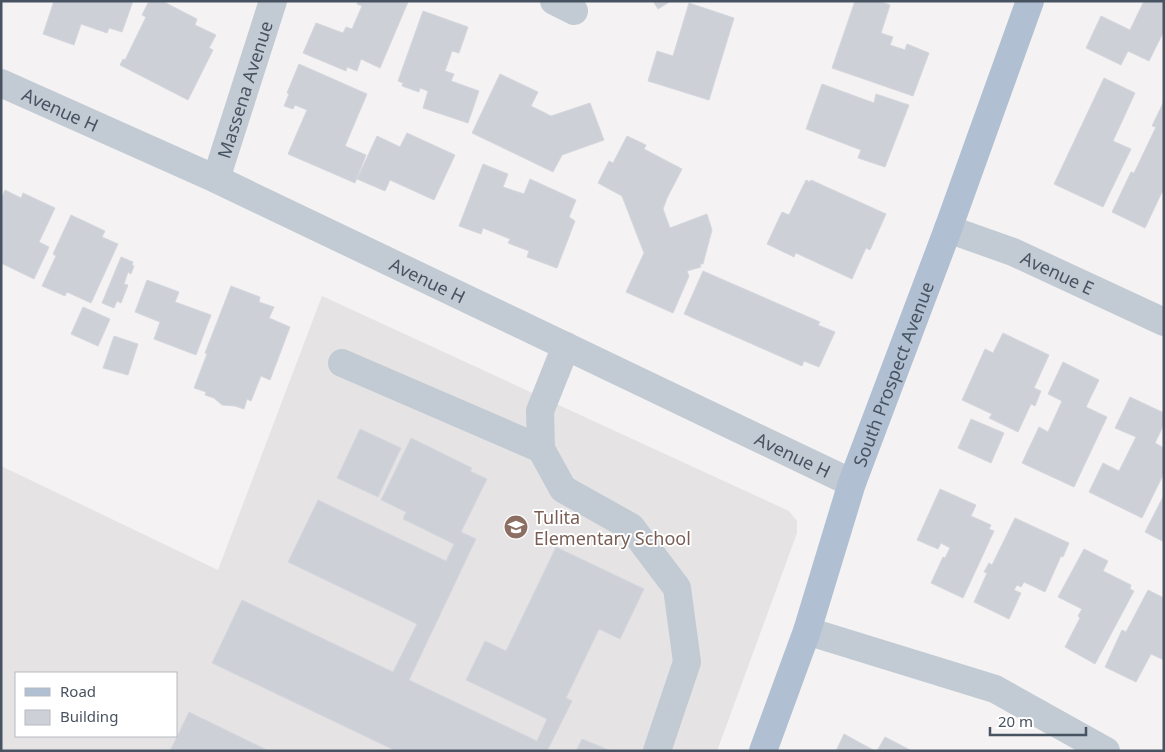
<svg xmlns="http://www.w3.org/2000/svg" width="1165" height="752" font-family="'Noto Sans',sans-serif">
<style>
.education{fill:#e5e3e4;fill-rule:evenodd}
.building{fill:#ced0d8;stroke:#d5d7de}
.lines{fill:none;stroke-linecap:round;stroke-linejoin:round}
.minor{stroke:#c2cbd4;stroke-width:28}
.major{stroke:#b0bfd2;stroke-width:28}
.labels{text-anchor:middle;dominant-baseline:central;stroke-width:4;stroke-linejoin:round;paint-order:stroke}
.street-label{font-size:18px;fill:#485362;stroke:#fff}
.education-label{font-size:18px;fill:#785e54;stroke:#fff;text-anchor:start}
</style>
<rect width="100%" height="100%" fill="#f4f2f2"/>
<path class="education" d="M322,296L789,511L797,521V533L717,751H1V466L218,570ZM16,673H176V736H16Z"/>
<g class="building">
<path d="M54,1H133L122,32L109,28L107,33L81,24L74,45L43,34Z"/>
<path d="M149,1H162L197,19L195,25L216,35L209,48L213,50L188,100L120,65L123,59L125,60L146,17L142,15Z"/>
<path d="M358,1L408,2L380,68L361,59L357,71L347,67L346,71L303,53L316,23L343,33L346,27L352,29L362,6L357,4Z"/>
<path d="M653,1H671L658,9Z"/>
<path d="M855,1H879L890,5L881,33L893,37L890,45L905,50L907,44L929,53L913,96L832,68Z"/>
<path d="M1144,1H1164V31L1149,61L1128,51L1121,65L1086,48L1101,16L1130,30Z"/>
<path d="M689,3L734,18L709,100L648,81L657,51L673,56Z"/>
<path d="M423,11L468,27L459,53L452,51L445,71L454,74L451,81L479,91L468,123L423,108L428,91L420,88L419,92L402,86L403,83L398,81Z"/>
<path d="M299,64L367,94L345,146L366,155L355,183L288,154L307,110L295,105L293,109L284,106L289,94L287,93Z"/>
<path d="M500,74L538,92L531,106L551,116L590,103L604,140L562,155L553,172L472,133Z"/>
<path d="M1104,78L1135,93L1113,141L1131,149L1103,207L1054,184Z"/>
<path d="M822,84L874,103L876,94L909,105L885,167L858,158L861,150L806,129Z"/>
<path d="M1164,101V193L1162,192L1145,228L1112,212L1131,172L1134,173L1156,127L1152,126Z"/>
<path d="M407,133L455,155L434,200L390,180L385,191L357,179L377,136L400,147Z"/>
<path d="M627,136L646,145L644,149L682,169L667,198L663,209L670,228L707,214L712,230L703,264H700L701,267L687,271L689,276L673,313L626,292L644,253L622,196L598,183L609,161L613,163Z"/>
<path d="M483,164L508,174L503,187L524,194L530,179L576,200L569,217L575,221L557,268L527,257L529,251L508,243L510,239L483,228L481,234L459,226Z"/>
<path d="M806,180L810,182L811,180L886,214L870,250L866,248L852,279L796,253L794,257L767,244L782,212L789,215Z"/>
<path d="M5,190L21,198L23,193L55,208L39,242L49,247L34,279L1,263V199Z"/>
<path d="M71,215L105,231L102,237L118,244L91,303L67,292L65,296L42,286L56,256L53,254Z"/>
<path d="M121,257L133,262L132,265L134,266L131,274L128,272L124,284L128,285L121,303L117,301L114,308L102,303Z"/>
<path d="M703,271L820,322L818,325L835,332L819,367L804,361L802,366L684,314Z"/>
<path d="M147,280L179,292L175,302L211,315L196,355L154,339L160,322L135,312Z"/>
<path d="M231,286L260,297L259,302L274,307L269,318L290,327L270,380L261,376L251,401L247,399L244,409L235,406L222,405L214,398L205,395L206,392L194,388L207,354L205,353Z"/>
<path d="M83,307L110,319L98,346L71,334Z"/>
<path d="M1003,333L1049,355L1034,388L1041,391L1035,406L1031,404L1018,432L989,418L992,414L962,400L985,349L993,353Z"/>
<path d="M114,336L138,344L128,375L103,368Z"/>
<path d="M1063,362L1099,380L1086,407L1107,417L1074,487L1022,463L1039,427L1048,432L1062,401L1048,394Z"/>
<path d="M1130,397L1164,413V424L1155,443L1164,448V473L1142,518L1089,492L1103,463L1119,471L1136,437L1115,428Z"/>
<path d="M971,419L1004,433L991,463L958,448Z"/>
<path d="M360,429L401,448L378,497L337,478Z"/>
<path d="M411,438L472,468L470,471L487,479L461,532L476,539L409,680L537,741L547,719L466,680L485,641L506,651L556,547L644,589L620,639L599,629L566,698L572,701L547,751H396L212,663L242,600L393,672L417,624L288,562L318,500L446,561L454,544L403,519L406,512L381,500Z"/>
<path d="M940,489L976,505L971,516L991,525L989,529L994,531L963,598L931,583L943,557L945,558L950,548L941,543L938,549L917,540Z"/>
<path d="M1164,495V542L1145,532Z"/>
<path d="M1015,518L1069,543L1063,557L1061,556L1045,592L1024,582L1021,587L1017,585L1014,590L1021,593L1009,619L974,602L987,573L984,572L989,563L992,565Z"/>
<path d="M1084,549L1108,561L1103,571L1131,585L1130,589L1134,591L1095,664L1065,647L1080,618L1078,616L1082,609L1058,597Z"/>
<path d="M1148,590L1164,598V660L1151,654L1136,682L1105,667L1122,630L1126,632Z"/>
<path d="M189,712L269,751H170Z"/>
<path d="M844,734L875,751H836Z"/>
<path d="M885,737L912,751H877Z"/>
<path d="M582,739L611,751H576Z"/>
</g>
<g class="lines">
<g class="minor">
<path d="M554,1L574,11"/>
<path id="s1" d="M1,83L216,179L852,483"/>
<path id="s2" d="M216,179L273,1"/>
<path id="s3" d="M948,229L1013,252L1164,322"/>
<path d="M566,346L540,411L541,449L563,489L631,527L677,588L687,662L657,751"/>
<path d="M342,363L541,449"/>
<path d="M807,631L995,689L1106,751"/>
</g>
<path class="major" id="s4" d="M763,751L807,631L852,483L948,229L1030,1"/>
</g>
<defs>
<symbol id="school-disc" viewBox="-11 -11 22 22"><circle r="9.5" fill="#8d6e63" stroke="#fff"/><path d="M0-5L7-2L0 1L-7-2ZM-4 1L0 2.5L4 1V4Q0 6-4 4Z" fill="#fff"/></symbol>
</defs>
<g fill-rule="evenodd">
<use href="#school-disc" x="502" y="513" width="28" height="28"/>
</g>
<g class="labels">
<g class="street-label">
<text stroke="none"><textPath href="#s2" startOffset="94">Massena Avenue</textPath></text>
<text stroke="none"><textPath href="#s1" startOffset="65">Avenue H</textPath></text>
<text stroke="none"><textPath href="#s3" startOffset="118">Avenue E</textPath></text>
<text stroke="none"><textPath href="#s1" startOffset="470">Avenue H</textPath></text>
<text stroke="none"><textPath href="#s4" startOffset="399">South Prospect Avenue</textPath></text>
<text stroke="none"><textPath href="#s1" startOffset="875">Avenue H</textPath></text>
</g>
<g class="education-label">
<text x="534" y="517">Tulita<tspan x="534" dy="21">Elementary School</tspan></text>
</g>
</g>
<rect width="1165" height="752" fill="none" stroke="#485362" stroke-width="5"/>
<rect x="15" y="672" width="162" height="65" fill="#ffffff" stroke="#b6bac0"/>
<rect x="25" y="688" width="25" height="8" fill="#b0bfd2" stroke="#b6bac0"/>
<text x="60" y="697" font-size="15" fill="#485362">Road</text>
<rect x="25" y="710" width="25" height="15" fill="#ced0d8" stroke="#b6bac0"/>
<text x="60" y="722" font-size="15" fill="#485362">Building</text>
<path d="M990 727v8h96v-8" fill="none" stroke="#485362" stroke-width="2.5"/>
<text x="998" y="727" font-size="15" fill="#485362" stroke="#ffffff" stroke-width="4" paint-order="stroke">20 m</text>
</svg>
